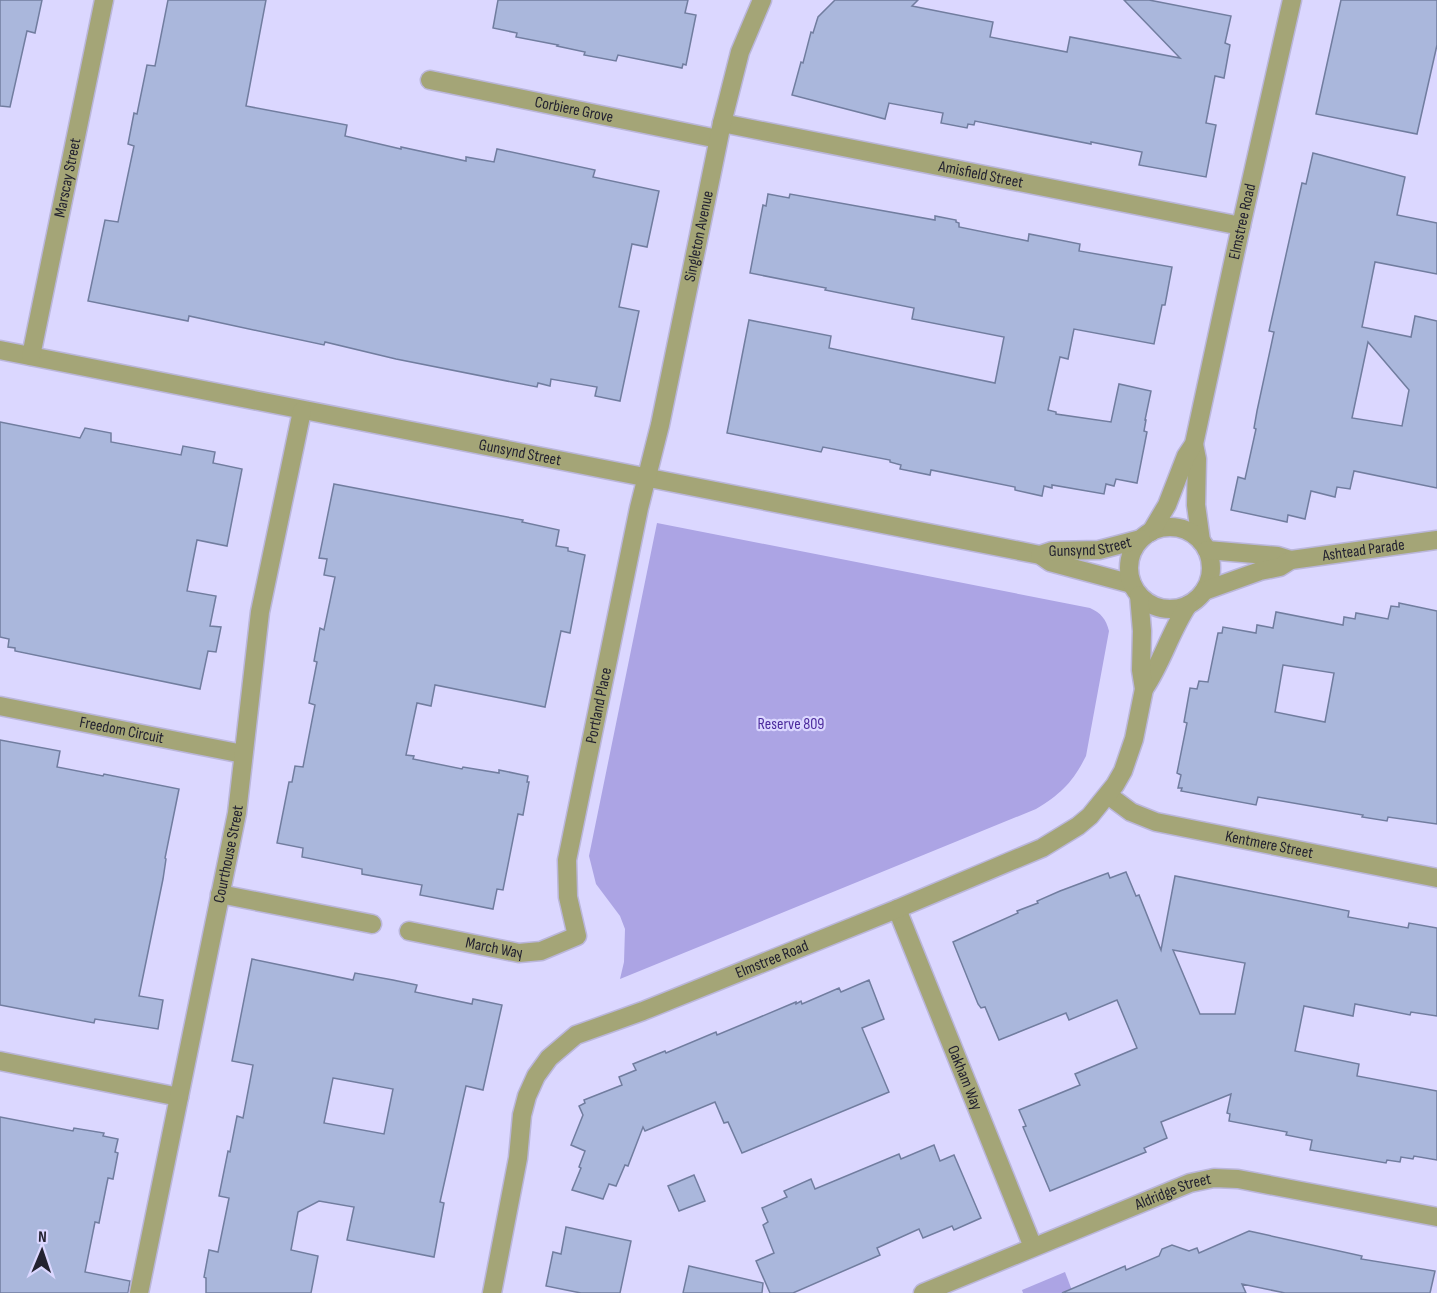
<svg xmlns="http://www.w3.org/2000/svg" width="1437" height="1293" font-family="'Sofia Sans Condensed',sans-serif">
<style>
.green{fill:#aca4e4}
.building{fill:#aab7dc;stroke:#717d9f;stroke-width:1.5;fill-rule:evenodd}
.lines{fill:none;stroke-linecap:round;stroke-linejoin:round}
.minor-casing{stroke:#bab6da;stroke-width:21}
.minor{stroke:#a4a577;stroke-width:18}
.labels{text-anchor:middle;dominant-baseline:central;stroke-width:4.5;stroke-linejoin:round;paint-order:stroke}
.street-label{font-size:16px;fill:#232230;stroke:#dbd7ff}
.park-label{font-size:16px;fill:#4c2b9d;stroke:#dbd7ff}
</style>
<rect width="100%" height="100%" fill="#dbd7ff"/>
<g class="green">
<path d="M657,523L1090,608C1101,613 1106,619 1109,631L1086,756C1073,782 1061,794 1036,809L620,979L624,962L625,929L620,916L596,884L589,856Z"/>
<path d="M1065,1272L1073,1293H1023L1022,1290Z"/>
</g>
<g class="building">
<path d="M0,0H42L35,33L27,31L10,107L0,106Z"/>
<path d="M168,0H266L246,106L347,125L345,136L401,149V147L466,161V157L494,162L497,149L595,170L593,177L659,191L647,247L632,244L619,307L639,311L620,401L595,396L597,387L551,379L550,386L538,383L537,387L396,359L325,342L324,345L189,316L188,321L88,301L105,220L118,222L134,146L128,144L134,113L137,114L147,65L155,66Z"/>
<path d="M498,0H688L685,13L696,15L686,65L683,64L682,68L618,55L616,61L584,55L585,52L557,46L558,45L516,37L517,33L493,28Z"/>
<path d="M835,0H918L912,6L993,22L990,37L1067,52L1070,37L1180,58L1124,0H1149L1231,16L1225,43L1230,45L1224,78L1215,76L1206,123L1216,125L1206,177L1139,165L1142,152L1091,142V144L975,121L974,125L968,124L967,128L941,123L943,113L889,103L885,119L792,95L801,62L803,63L811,32L813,33L818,17Z"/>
<path d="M1341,0H1437V45L1417,134L1316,114Z"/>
<path d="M1313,153L1405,177L1397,215L1437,223V274L1375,262L1362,327L1411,337L1415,316L1437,321V488L1354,471L1350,489L1337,487L1335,497L1311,491L1305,519L1288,515L1287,522L1231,510L1238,477L1245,479L1256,429L1254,428L1257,411L1274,332L1269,331L1302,183L1306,184ZM1368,342L1409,390L1402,426L1352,418Z"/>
<path d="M768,194L789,198L790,194L935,220V216L956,220V222L959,223V227L1028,241L1029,234L1050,238L1080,244L1079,251L1172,267L1165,305H1162L1154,344L1074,329L1068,359L1060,357L1048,410L1056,412V414L1111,422L1119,384L1151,391L1145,420H1146L1144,431L1147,432L1137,483L1116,479L1114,486L1106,484L1104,494L1052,485V488L1044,486L1042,496L1015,490V487L931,470L930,475L900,469L901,465L890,462V460L823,447L821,452L727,433L749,320L831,336L829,348L995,383L1004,337L912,319L914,308L825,290L826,288L750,273L763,205L766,206Z"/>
<path d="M0,422L80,438L85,428L111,433V442L181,455L183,446L215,452L213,463L242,469L227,546L197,540L187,591L216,596L210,626L221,627L216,652L208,651L200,689L15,651V648L8,647L9,639L0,637Z"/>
<path d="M334,484L523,520L522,522L559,530L556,546L568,548V551L585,555L570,633L561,631L545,707L435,685L431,706L417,703L406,755L414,756L413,759L462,769L463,767L499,773V770L528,776L527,782H529L523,815L518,814L503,890L497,889L493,909L420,895L422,885L362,874V869L302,857L303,848L277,843L289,782H292L295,766L303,767L315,705L309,703L317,662L314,661L320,628L324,630L335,577L324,575L327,559L319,558Z"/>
<path d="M1399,603L1437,611V824L1388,817L1387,821L1362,817L1363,815L1258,797L1256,805L1181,791L1182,788H1178L1181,775L1177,773L1187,723L1184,722L1190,688L1197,689L1199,681L1208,682L1218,633H1222L1223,627L1256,633L1257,625L1273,628L1276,612L1343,625L1344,617L1355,619L1356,613L1388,619L1391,606L1399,607ZM1283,665L1334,673L1325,722L1275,712Z"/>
<path d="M0,740L60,751L57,767L103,776L104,774L179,789L165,858L166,859L163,879L139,996L163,1000L158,1029L95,1019L94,1023L0,1005Z"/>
<path d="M1126,872L1136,896L1139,895L1161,950L1175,876L1349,911L1348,917L1408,928L1409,923L1437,928V1016L1411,1012L1410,1015L1355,1004L1353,1016L1304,1006L1295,1051L1359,1064L1357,1076L1437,1091V1160L1414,1156L1413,1159L1401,1157L1400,1162L1387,1160L1386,1163L1310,1150L1312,1140L1286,1135L1287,1132L1229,1121L1230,1114L1227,1113L1231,1094L1161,1122L1167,1138L1144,1148L1146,1152L1050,1191L1023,1127L1026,1126L1019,1110L1080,1085L1075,1074L1137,1048L1117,1000L1069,1020L1066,1013L999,1040L985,1007L981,1008L978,1004L953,942L1018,913L1017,911L1038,903L1037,901L1060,891L1108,873L1110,878ZM1173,950L1245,963L1235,1014H1200Z"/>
<path d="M252,959L353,980L355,973L393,980L417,985L415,992L472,1004L473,999L502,1005L483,1090L466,1086L440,1202L444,1203L434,1257L347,1240L354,1207L319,1201L298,1212L291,1250L318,1256L311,1293H206V1278L204,1277L209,1250L218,1252L229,1198L219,1196L228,1151L230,1152L237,1116L243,1118L253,1065L232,1061ZM333,1078L393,1089L384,1134L324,1123Z"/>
<path d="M869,980L884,1019L862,1028L889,1092L742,1153L728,1122L724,1123L715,1102L645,1131L643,1127L628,1166L625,1165L616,1186L609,1184L603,1199L572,1190L581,1168L579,1167L585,1151L571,1145L583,1115L579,1106L585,1103L584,1100L622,1085L619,1077L636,1070L633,1064L665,1051L666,1053L716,1032L717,1035L796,1002V1004L801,1001L802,1004L839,988L841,992Z"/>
<path d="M0,1117L73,1131L74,1128L104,1133L103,1136L118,1139L115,1152L118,1153L113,1179L108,1178L99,1223L95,1222L85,1272L130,1281L128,1293H0Z"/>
<path d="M934,1145L940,1161L954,1155L981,1218L954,1230L952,1226L923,1238L919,1229L877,1248L880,1255L793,1293H770L756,1261L774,1253L763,1225L768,1222L762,1208L787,1197L784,1191L811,1179L815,1189L899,1154L901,1159Z"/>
<path d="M694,1175L705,1201L679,1211L668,1186Z"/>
<path d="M566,1227L631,1241L620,1293H581L546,1286L553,1252L561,1254Z"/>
<path d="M1249,1231L1362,1256L1361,1259L1435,1271L1430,1293H1285L1242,1284L1246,1293H1062L1125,1266L1126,1270L1159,1256L1162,1249L1172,1245L1189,1251L1197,1248L1199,1253Z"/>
<path d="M689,1266L763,1283L762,1293H683Z"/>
</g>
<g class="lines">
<defs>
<g id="minor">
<path id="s1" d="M430,80L718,139"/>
<path id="s2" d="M722,123L1241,226"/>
<path id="s3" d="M0,350L1040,555L1050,562L1132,584"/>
<path id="s4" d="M31,356L104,0"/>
<path d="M1194,444L1197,459L1196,505L1201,541"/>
<circle cx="1170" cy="568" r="41"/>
<path id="s5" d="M1151,532L1167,505L1186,456L1194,444L1241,226L1292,0"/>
<path d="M1207,550L1278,556L1291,560"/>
<path id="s6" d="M1040,555L1052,551L1099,550L1141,539"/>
<path id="s7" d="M1204,591L1260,571L1280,567L1291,560L1437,540"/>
<path d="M1144,689C1162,663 1170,632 1188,605"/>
<path id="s8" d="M0,706L243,754"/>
<path id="s9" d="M1108,795L1131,812L1156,822L1437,878"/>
<path d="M220,894L372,924"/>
<path id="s10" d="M897,909L1033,1247"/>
<path id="s11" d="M409,931L519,953L541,951L577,936L568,897L567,860L639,508L660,425L722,123L740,52L762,0"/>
<path d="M0,1061L179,1097"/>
<path id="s12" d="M139,1293L237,813L260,612L302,411"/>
<path id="s13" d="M492,1293L518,1158L522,1115L527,1096L536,1076L549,1058L576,1035L643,1011L897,909L1042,848L1078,826L1090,816L1115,785L1123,771L1134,739L1144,689L1141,670L1142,631L1139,595"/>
<path id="s14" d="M923,1293L1190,1183L1214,1178L1238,1179L1437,1217"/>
</g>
</defs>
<use href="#minor" class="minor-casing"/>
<use href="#minor" class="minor"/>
</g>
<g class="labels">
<g class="street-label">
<text stroke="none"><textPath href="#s1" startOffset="147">Corbiere Grove</textPath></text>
<text stroke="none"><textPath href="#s2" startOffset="264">Amisfield Street</textPath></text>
<text stroke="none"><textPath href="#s4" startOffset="182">Marscay Street</textPath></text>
<text stroke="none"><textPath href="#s5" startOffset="326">Elmstree Road</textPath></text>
<text stroke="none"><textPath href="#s11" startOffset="888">Singleton Avenue</textPath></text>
<text stroke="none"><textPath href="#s3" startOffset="530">Gunsynd Street</textPath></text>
<text stroke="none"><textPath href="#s6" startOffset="51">Gunsynd Street</textPath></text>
<text stroke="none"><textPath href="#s7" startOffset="166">Ashtead Parade</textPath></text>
<text stroke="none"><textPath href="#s11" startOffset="408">Portland Place</textPath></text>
<text stroke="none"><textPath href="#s8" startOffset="124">Freedom Circuit</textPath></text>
<text stroke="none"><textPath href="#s9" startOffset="171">Kentmere Street</textPath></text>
<text stroke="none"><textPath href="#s12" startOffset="448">Courthouse Street</textPath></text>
<text stroke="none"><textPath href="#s11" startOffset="87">March Way</textPath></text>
<text stroke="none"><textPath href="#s13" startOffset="490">Elmstree Road</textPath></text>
<text stroke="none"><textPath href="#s10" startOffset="182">Oakham Way</textPath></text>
<text stroke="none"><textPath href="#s14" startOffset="270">Aldridge Street</textPath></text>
</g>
<g class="park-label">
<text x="791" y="724">Reserve 809</text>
</g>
</g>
<g transform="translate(42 1251) rotate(2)" stroke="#dbd7ff" stroke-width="4.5" paint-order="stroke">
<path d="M0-4.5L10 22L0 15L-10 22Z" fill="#232230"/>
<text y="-9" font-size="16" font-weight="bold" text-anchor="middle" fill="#232230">N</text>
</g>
</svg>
